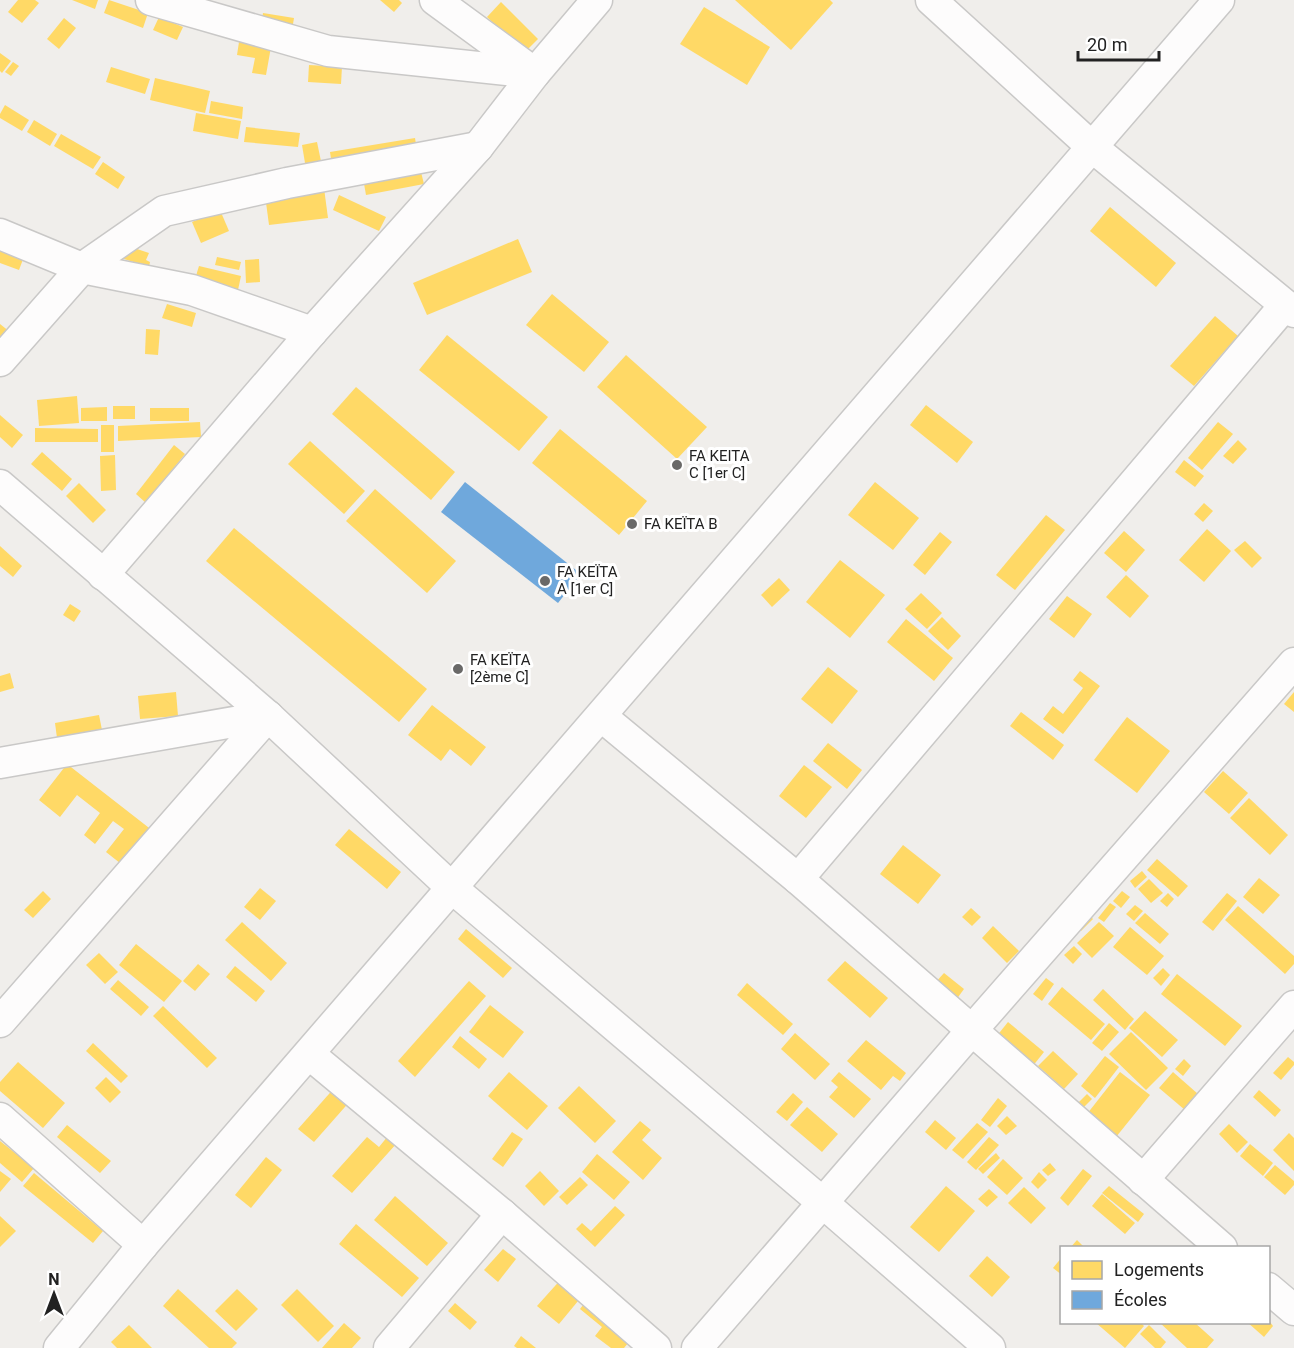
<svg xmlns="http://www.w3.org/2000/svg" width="1294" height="1348" font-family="Roboto,sans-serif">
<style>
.homes{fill:#ffd966}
.schools{fill:#6fa8dc}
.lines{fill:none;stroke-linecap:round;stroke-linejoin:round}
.minor-casing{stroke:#c9c8c7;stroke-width:33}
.minor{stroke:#fdfcfc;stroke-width:30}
.poi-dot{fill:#6a6968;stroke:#fff;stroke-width:2}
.labels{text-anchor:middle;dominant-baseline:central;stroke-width:6;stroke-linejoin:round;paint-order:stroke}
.poi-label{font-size:15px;fill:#222;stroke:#fff;text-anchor:start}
</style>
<rect width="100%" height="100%" fill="#f0eeeb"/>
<g class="homes">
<path d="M18,0H35L39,3L22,23L8,12Z"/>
<path d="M72,0H98L95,9Z"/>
<path d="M109,0L148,13L143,28L104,13Z"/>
<path d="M380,0H399L402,3L394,12Z"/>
<path d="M735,0H830L833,3L791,50Z"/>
<path d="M501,2L538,39L524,53L487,17Z"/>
<path d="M704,7L770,47L747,85L680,44Z"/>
<path d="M263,13L294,18L292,30L261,25Z"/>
<path d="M159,17L183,27L177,40L153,30Z"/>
<path d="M64,18L76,28L59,49L47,39Z"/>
<path d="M239,42L271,47L266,75L252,73L255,58L237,55Z"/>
<path d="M0,53L11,61L2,73L0,71Z"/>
<path d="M13,62L19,66L11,76L5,72Z"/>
<path d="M309,65L342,67L341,84L308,82Z"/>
<path d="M111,67L150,79L145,94L106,82Z"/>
<path d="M155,78L210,91L205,113L150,100Z"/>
<path d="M211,101L243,107L242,119L209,113Z"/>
<path d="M5,105L29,120L22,131L0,118V114Z"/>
<path d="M196,113L241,121L238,139L193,131Z"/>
<path d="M34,120L57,134L50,146L27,132Z"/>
<path d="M246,127L300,133L298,147L244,142Z"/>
<path d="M61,134L101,157L93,169L54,146Z"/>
<path d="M415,138L417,150L332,165L330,152Z"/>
<path d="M317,142L322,166L306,169L302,145Z"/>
<path d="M103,162L125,177L118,189L95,174Z"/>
<path d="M420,168L424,184L366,195L363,178Z"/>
<path d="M324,188L328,218L269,225L265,195Z"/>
<path d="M339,195L386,217L379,231L333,210Z"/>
<path d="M1110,207L1176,263L1156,287L1090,231Z"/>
<path d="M220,210L229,231L201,243L192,222Z"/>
<path d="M518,239L532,272L427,315L413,283Z"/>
<path d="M0,245L25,254L19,270L0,263Z"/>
<path d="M125,245L149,253L146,260L150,262L149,267L121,258Z"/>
<path d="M217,257L241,262L239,270L215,265Z"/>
<path d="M259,259L260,282L246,283L245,260Z"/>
<path d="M199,266L241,276L238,290L195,279Z"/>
<path d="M552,294L609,342L584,372L526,325Z"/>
<path d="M167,304L196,313L192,327L162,318Z"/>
<path d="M1215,316L1238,336L1194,386L1170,366Z"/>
<path d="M0,324L10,332L0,344Z"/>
<path d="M146,329L160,330L158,355L145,354Z"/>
<path d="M447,335L548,417L519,451L419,370Z"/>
<path d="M626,355L707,427L677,459L597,387Z"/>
<path d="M356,387L455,472L431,500L332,414Z"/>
<path d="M77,396L79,423L39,426L37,400Z"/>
<path d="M926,405L973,442L957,463L910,425Z"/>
<rect x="113" y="406" width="22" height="13"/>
<path d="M107,407V421H81V408Z"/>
<rect x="150" y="408" width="39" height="13"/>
<path d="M0,415L23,435L12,448L0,437Z"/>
<path d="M200,422L201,437L118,441V426Z"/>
<path d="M1218,422L1233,434L1202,470L1188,458Z"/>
<rect x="101" y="425" width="13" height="27"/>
<path d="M35,428L98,429V442H35Z"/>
<path d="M560,429L647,501L619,535L532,463Z"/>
<path d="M1238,440L1247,449L1233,464L1223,456Z"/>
<path d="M310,441L365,491L344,514L288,464Z"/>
<path d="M174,445L185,454L146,503L136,494Z"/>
<path d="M42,452L72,479L62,491L31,464Z"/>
<path d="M115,455L116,490L101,491L100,456Z"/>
<path d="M1184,460L1204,476L1195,487L1175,472Z"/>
<path d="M875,482L919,518L893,550L848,515Z"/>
<path d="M79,483L106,510L93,523L66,496Z"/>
<path d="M375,489L456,561L427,593L346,521Z"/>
<path d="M1204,503L1213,511L1203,522L1194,514Z"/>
<path d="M1046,515L1065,530L1015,590L996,575Z"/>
<path d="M234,528L427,689L399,722L206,561Z"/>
<path d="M1207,529L1231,551L1204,582L1179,560Z"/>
<path d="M1124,531L1145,550L1126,572L1104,553Z"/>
<path d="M940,532L952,542L925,575L913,565Z"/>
<path d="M1245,541L1262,558L1252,568L1234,550Z"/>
<path d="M0,546L22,566L13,577L0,566Z"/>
<path d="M840,560L885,595L850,638L806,602Z"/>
<path d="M1126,575L1149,596L1130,618L1106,597Z"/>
<path d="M779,578L790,590L772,607L761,595Z"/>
<path d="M921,593L942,613L927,629L905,609Z"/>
<path d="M1067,596L1092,614L1074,638L1049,619Z"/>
<path d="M70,604L81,611L74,622L63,615Z"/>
<path d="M942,617L961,636L948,650L928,631Z"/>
<path d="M906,619L953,658L934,681L887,642Z"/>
<path d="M828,667L858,691L832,724L801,699Z"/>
<path d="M1080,671L1100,686L1063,734L1043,719L1053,706L1063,714L1083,688L1073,680Z"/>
<path d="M10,673L14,688L0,692V676Z"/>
<path d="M176,692L178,716L140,719L138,696Z"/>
<path d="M1294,692V712L1284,704Z"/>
<path d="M432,705L486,747L471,766L450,749L441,761L408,735Z"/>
<path d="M1021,712L1064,745L1053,760L1010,726Z"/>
<path d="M99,715L102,730L57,738L55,723Z"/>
<path d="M1127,717L1170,751L1137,793L1094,760Z"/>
<path d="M828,743L862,770L847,789L813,761Z"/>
<path d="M67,764L153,831L125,867L106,852L124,829L113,821L95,844L84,835L100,813L77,795L60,817L39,800Z"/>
<path d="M804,765L832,787L806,818L779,796Z"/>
<path d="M1223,771L1248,793L1229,814L1204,792Z"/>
<path d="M1249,798L1288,835L1270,855L1230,818Z"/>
<path d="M349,829L401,872L387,889L335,845Z"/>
<path d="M903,845L941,875L918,904L880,874Z"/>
<path d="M1157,859L1188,886L1178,897L1147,870Z"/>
<path d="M1142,871L1147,877L1135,888L1130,881Z"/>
<path d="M1259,878L1280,895L1263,914L1243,897Z"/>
<path d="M1149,879L1163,893L1151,903L1138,889Z"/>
<path d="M260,888L276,901L260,920L244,907Z"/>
<path d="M43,891L51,899L33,918L24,910Z"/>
<path d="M1122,891L1130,897L1121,908L1113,901Z"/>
<path d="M1168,893L1174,899L1167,907L1160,901Z"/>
<path d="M1227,893L1237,901L1213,931L1202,922Z"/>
<path d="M1110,903L1116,907L1104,922L1098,918Z"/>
<path d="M1135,905L1143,911L1134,921L1126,914Z"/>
<path d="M1238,906L1294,956V964L1285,974L1225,920Z"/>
<path d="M971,908L981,917L972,926L962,917Z"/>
<path d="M1085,911L1093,919L1081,931L1073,923Z"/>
<path d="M1145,913L1169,934L1160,944L1135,923Z"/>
<path d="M242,922L287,963L271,981L225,940Z"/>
<path d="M1099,922L1114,936L1092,958L1077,943Z"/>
<path d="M993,926L1019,951L1007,963L982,938Z"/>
<path d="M1130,927L1164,956L1147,975L1113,947Z"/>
<path d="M466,929L512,968L503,978L458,939Z"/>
<path d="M136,944L182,981L164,1002L119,965Z"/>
<path d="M1074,946L1082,954L1073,964L1064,955Z"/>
<path d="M99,953L118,972L105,984L86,965Z"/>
<path d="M845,961L888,998L870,1018L827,980Z"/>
<path d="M198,964L210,974L195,991L183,981Z"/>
<path d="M235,966L265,991L256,1002L226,977Z"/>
<path d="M1163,968L1170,975L1161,986L1153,978Z"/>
<path d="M944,973L964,989L956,1000L935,983Z"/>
<path d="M1177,974L1242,1026L1225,1046L1161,994Z"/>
<path d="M1046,978L1054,984L1042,1001L1033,994Z"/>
<path d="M118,980L149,1007L141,1016L110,989Z"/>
<path d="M469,981L486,996L415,1077L398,1061Z"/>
<path d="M747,983L793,1024L783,1035L737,995Z"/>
<path d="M1062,987L1105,1024L1091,1040L1048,1004Z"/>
<path d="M1103,989L1134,1019L1125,1030L1093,1000Z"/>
<path d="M490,1005L524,1032L503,1058L469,1032Z"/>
<path d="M163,1006L217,1058L207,1068L153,1016Z"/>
<path d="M1145,1011L1178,1040L1162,1057L1129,1028Z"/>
<path d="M1008,1022L1044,1052L1032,1067L996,1037Z"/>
<path d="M1109,1023L1119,1032L1102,1051L1092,1043Z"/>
<path d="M1131,1032L1168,1068L1146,1090L1109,1054Z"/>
<path d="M795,1033L830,1064L815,1080L781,1049Z"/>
<path d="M460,1036L487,1059L479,1069L452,1047Z"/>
<path d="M866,1040L906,1073L900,1081L893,1076L881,1090L847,1061Z"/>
<path d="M93,1043L128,1076L121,1083L86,1051Z"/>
<path d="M1053,1051L1078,1074L1064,1089L1038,1066Z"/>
<path d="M1105,1056L1119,1067L1095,1098L1081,1086Z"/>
<path d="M1288,1057L1294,1062V1065L1281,1080L1273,1073Z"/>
<path d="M1184,1059L1191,1066L1183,1076L1175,1069Z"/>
<path d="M18,1062L65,1103L43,1128L0,1091V1082Z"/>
<path d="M509,1072L548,1106L527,1130L488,1096Z"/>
<path d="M839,1072L871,1099L854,1118L829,1097L838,1087L831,1081Z"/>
<path d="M1120,1072L1150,1095L1116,1137L1087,1114Z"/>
<path d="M1173,1072L1198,1094L1185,1110L1159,1088Z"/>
<path d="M106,1077L121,1092L110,1103L95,1088Z"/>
<path d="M336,1086L352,1099L314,1142L298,1129Z"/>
<path d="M579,1086L616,1121L595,1143L558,1108Z"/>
<path d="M1259,1090L1281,1110L1275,1117L1253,1097Z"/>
<path d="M793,1093L803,1102L787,1121L776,1112Z"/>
<path d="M1087,1094L1092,1099L1081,1110L1076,1105Z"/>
<path d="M998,1098L1007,1106L990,1127L981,1120Z"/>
<path d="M807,1107L838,1134L822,1152L790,1125Z"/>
<path d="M1007,1116L1017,1126L1006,1135L997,1126Z"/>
<path d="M935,1120L956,1138L946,1150L925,1132Z"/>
<path d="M640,1121L651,1130L642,1140L662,1158L643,1180L612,1152Z"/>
<path d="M977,1123L988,1132L963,1159L952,1150Z"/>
<path d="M1229,1124L1248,1142L1237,1153L1219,1134Z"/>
<path d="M67,1125L111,1161L100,1173L57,1137Z"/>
<path d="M512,1132L523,1139L503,1167L492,1159Z"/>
<path d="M1289,1133L1294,1138V1171L1273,1150Z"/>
<path d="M388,1136L397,1143L352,1193L332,1176L367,1137L379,1147Z"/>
<path d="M989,1137L999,1145L976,1170L967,1162Z"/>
<path d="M0,1141L34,1168L22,1182L0,1163Z"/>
<path d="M1250,1144L1273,1163L1263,1176L1240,1156Z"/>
<path d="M996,1153L1000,1158L983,1174L978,1169Z"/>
<path d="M597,1154L630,1182L614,1200L582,1172Z"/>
<path d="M266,1157L282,1170L251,1208L235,1195Z"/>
<path d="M1003,1159L1023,1178L1007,1195L987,1177Z"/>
<path d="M1050,1163L1056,1170L1048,1176L1042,1170Z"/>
<path d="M1275,1165L1294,1181V1185L1285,1195L1264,1177Z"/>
<path d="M1083,1169L1092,1176L1068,1206L1060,1198Z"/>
<path d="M0,1171L11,1179L0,1192Z"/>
<path d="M540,1171L559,1191L544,1206L525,1186Z"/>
<path d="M1039,1172L1047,1180L1038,1189L1031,1182Z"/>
<path d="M34,1173L103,1231L93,1243L23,1186Z"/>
<path d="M580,1177L588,1185L567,1205L559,1197Z"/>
<path d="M946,1186L975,1211L939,1252L910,1227Z"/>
<path d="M1109,1186L1144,1214L1138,1222L1102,1193Z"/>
<path d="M1024,1187L1046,1208L1031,1224L1008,1203Z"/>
<path d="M989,1189L998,1197L987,1207L978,1199Z"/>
<path d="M1102,1194L1135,1223L1125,1234L1092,1206Z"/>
<path d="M395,1196L448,1243L427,1266L374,1220Z"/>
<path d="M615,1206L625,1215L595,1247L576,1229L582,1223L591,1231Z"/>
<path d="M0,1216L16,1231L0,1247Z"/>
<path d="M356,1224L419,1278L402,1297L339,1244Z"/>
<path d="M1077,1240L1085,1248H1070Z"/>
<path d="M503,1249L516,1259L498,1282L484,1270Z"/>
<path d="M987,1256L1010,1277L992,1297L969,1276Z"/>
<path d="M1062,1257V1275L1053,1268Z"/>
<path d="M563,1277L583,1295L559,1324L537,1306Z"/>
<path d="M178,1289L237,1343L232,1348H209L163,1306Z"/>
<path d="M237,1289L258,1309L236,1331L215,1311Z"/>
<path d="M297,1289L334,1326L318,1342L281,1305Z"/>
<path d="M587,1300L633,1337L624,1348H611L595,1336L602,1327L580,1309Z"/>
<path d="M455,1303L477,1322L470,1330L448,1311Z"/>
<path d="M1095,1322H1140L1144,1326L1125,1348Z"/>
<path d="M1159,1322H1194L1214,1340L1207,1348H1187Z"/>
<path d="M1247,1322H1270L1273,1326L1264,1337Z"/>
<path d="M344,1323L361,1338L352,1348H322Z"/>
<path d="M129,1325L152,1348H117L111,1342Z"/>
<path d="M1149,1325L1166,1342L1161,1348H1155L1140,1334Z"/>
<path d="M521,1336L536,1348H517L514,1346Z"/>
</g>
<path class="schools" d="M465,482L581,574L558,603L441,512Z"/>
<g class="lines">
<defs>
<g id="minor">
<path d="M151,0L328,51L535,73"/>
<path d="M435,0L532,71"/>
<path d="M931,0L1092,147L1294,312"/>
<path d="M0,234L82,268L192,290L312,332"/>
<path d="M0,361L82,268L164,211L287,183L478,147"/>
<path d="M0,485L268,716L452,888L822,1202L990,1348"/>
<path d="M103,575L312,332L478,147L535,73L597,0"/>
<path d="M601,716L798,879L1222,1248"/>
<path d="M0,763L268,716"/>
<path d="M798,879L1285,305"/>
<path d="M0,1022L268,716"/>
<path d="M309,1054L502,1214L656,1348"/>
<path d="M0,1118L143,1245"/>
<path d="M1143,1180L1294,1006"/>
<path d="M1268,1288L1294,1310"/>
<path d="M59,1348L143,1245L1219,0"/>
<path d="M389,1348L502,1214"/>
<path d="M697,1348L972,1030L1294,663"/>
</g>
</defs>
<use href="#minor" class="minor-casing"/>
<use href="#minor" class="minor"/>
</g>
<g class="poi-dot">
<circle cx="677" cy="465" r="6"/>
<circle cx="632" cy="524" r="6"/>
<circle cx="545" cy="581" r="6"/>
<circle cx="458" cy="669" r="6"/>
</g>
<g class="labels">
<g class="poi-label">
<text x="689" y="456">FA KEITA<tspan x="689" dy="17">C [1er C]</tspan></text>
<text x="644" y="524">FA KEÏTA B</text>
<text x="557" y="572">FA KEÏTA<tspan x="557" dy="17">A [1er C]</tspan></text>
<text x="470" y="660">FA KEÏTA<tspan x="470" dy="17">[2ème C]</tspan></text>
</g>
</g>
<rect x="1060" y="1246" width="210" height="78" fill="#ffffff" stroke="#a7a7a7" stroke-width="1.5"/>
<rect x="1072" y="1261" width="30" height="18" fill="#ffd966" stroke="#a7a7a7" stroke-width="1.5"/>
<text x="1114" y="1276" font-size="18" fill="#222222">Logements</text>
<rect x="1072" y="1291" width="30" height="18" fill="#6fa8dc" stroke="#a7a7a7" stroke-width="1.5"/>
<text x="1114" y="1306" font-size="18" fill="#222222">Écoles</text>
<g transform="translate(54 1294)" stroke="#ffffff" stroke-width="4.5" paint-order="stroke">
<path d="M0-4.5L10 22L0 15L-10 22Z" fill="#222222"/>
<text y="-9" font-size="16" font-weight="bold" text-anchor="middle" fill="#222222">N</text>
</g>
<path d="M1078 51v9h81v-9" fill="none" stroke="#222222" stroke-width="3"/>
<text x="1087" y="51" font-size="18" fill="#222222" stroke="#ffffff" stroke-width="4.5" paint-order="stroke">20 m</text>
</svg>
